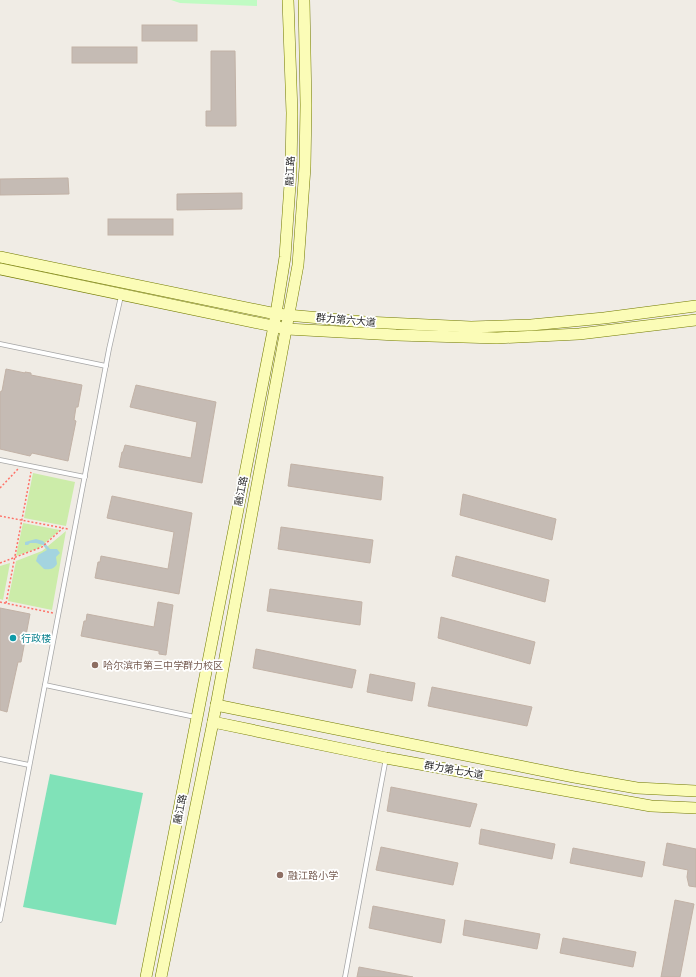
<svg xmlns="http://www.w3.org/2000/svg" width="696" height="977" font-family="'Archivo Narrow','Noto Sans SC',sans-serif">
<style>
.grass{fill:#cceca9}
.park{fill:#c0fbc3}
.pitch{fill:#80e2b8}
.water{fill:#a4d4df}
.building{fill:#c5bbb4;stroke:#c2b2a6}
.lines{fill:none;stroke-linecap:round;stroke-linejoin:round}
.service-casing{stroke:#a6a6a6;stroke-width:5.5}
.secondary-casing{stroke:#727a01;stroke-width:12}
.path{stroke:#fe7167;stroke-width:1.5;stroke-dasharray:2 2;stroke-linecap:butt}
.service{stroke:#fff;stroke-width:4}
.secondary{stroke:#fbfcb7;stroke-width:11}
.culture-dot{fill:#0f9aa8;stroke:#fff;stroke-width:1.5}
.education-dot{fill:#8d6e63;stroke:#fff;stroke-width:1.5}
.labels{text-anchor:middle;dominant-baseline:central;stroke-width:3.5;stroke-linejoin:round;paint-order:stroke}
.street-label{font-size:10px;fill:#1f1f1f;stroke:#fff}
.culture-label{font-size:10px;fill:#0d838f;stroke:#fff;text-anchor:start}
.education-label{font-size:10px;fill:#785e54;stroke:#fff;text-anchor:start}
</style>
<rect width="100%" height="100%" fill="#f0ece5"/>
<g class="grass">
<path d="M33,473L75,482L66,526L24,518Z"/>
<path d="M23,523L60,530L39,548L16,556Z"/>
<path d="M66,531L52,610L8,601L16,561L42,551Z"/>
<path d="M10,563L3,600L0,599V566Z"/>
</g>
<path class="park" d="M171,0H257V6L180,3Z"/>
<path class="pitch" d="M50,774L143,793L116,925L23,907Z"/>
<path class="water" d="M36,539L43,541L50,549H57L60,553L56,557L57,564C54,569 49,570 44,569L36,561L38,555L47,550L43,545L36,543H30L28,545H25V542Z"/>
<g class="building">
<rect x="142" y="25" width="55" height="16"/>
<rect x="72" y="47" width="65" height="16"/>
<path d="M211,51H235L236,126H206V111H211Z"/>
<path d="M68,178L69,194L0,195V179Z"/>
<path d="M242,193V209L177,210V194Z"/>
<rect x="108" y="219" width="65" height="16"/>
<path d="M6,369L25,373V372L31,373V375L82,385L78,407H76L74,420L76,421L68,461L32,453L30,456L0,449V393L1,391H2Z"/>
<path d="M136,385L216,402L202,483L119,467L122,452H123L125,445L191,458L197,422L130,407Z"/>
<path d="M291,464L383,477L381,500L288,486Z"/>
<path d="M463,494L556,519L552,540L460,515Z"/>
<path d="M112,496L192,513L179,594L95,578L98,562H100L101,556L168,569L174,532L107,518Z"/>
<path d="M281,527L373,540L370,563L278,549Z"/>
<path d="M456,556L549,580L545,602L452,576Z"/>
<path d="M270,589L362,602L360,625L267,611Z"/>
<path d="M158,602L173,605L166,655L159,654V651L81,636L84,621H86L87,614L154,627Z"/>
<path d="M0,608L30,614L21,662H18L7,712L0,710Z"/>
<path d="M441,617L535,642L530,664L438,638Z"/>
<path d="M256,649L356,670L352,688L253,668Z"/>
<path d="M370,674L415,683L412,701L367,692Z"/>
<path d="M432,687L532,707L527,726L428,706Z"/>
<path d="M391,787L477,804L470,827L387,811Z"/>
<path d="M481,829L555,844L552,859L479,844Z"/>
<path d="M667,843L696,849V887L689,886L687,877L688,870L663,865Z"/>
<path d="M381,847L458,863L453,885L376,870Z"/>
<path d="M573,848L645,862L642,877L570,863Z"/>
<path d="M675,900L694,904L680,977H661Z"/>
<path d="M373,906L445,920L441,943L369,928Z"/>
<path d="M465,920L540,934L537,949L463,935Z"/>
<path d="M563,938L636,952L633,967L560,953Z"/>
<path d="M359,967L413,977H357Z"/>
</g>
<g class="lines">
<defs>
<g id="service">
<path d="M0,344L106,366"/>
<path d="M0,460L85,477"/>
<path d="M45,685L195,717"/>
<path d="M0,759L29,765"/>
<path d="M0,920L109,349L121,296"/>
<path d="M345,977L386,758"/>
</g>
<g id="secondary">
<path d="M0,257L276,314L365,322L471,327L531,325L604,318L696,306"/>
<path d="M0,269L287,329L396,335L497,338L579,334L696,320"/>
<path d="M216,705L574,777L637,788L696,791"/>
<path d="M213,722L386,758L651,806L696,808"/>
<path d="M146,977L274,326L285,257L291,170L292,113L288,0"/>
<path d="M161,977L213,722L298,265L305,167L306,105L304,0"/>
</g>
</defs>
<use href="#service" class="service-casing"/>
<use href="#secondary" class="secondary-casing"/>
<g class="path">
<path d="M0,488L18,469"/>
<path d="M0,516L63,528"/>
<path d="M0,563L42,547L63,528L68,529"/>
<path d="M0,602L53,613"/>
<path d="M6,603L31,472"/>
</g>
<use href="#service" class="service"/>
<use href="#secondary" class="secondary"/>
</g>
<circle class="culture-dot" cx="13" cy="638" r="4"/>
<g class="education-dot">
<circle cx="95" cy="665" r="4"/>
<circle cx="280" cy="875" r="4"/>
</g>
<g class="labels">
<g class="street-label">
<text transform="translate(290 171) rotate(-87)">融江路</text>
<text transform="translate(346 320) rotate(5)">群力第六大道</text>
<text transform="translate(241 491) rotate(-79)">融江路</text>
<text transform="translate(454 770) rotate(10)">群力第七大道</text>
<text transform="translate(180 809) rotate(-79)">融江路</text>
</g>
<g class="culture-label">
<text x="21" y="638">行政楼</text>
</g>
<g class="education-label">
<text x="103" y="665">哈尔滨市第三中学群力校区</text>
<text x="288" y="875">融江路小学</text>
</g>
</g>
</svg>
